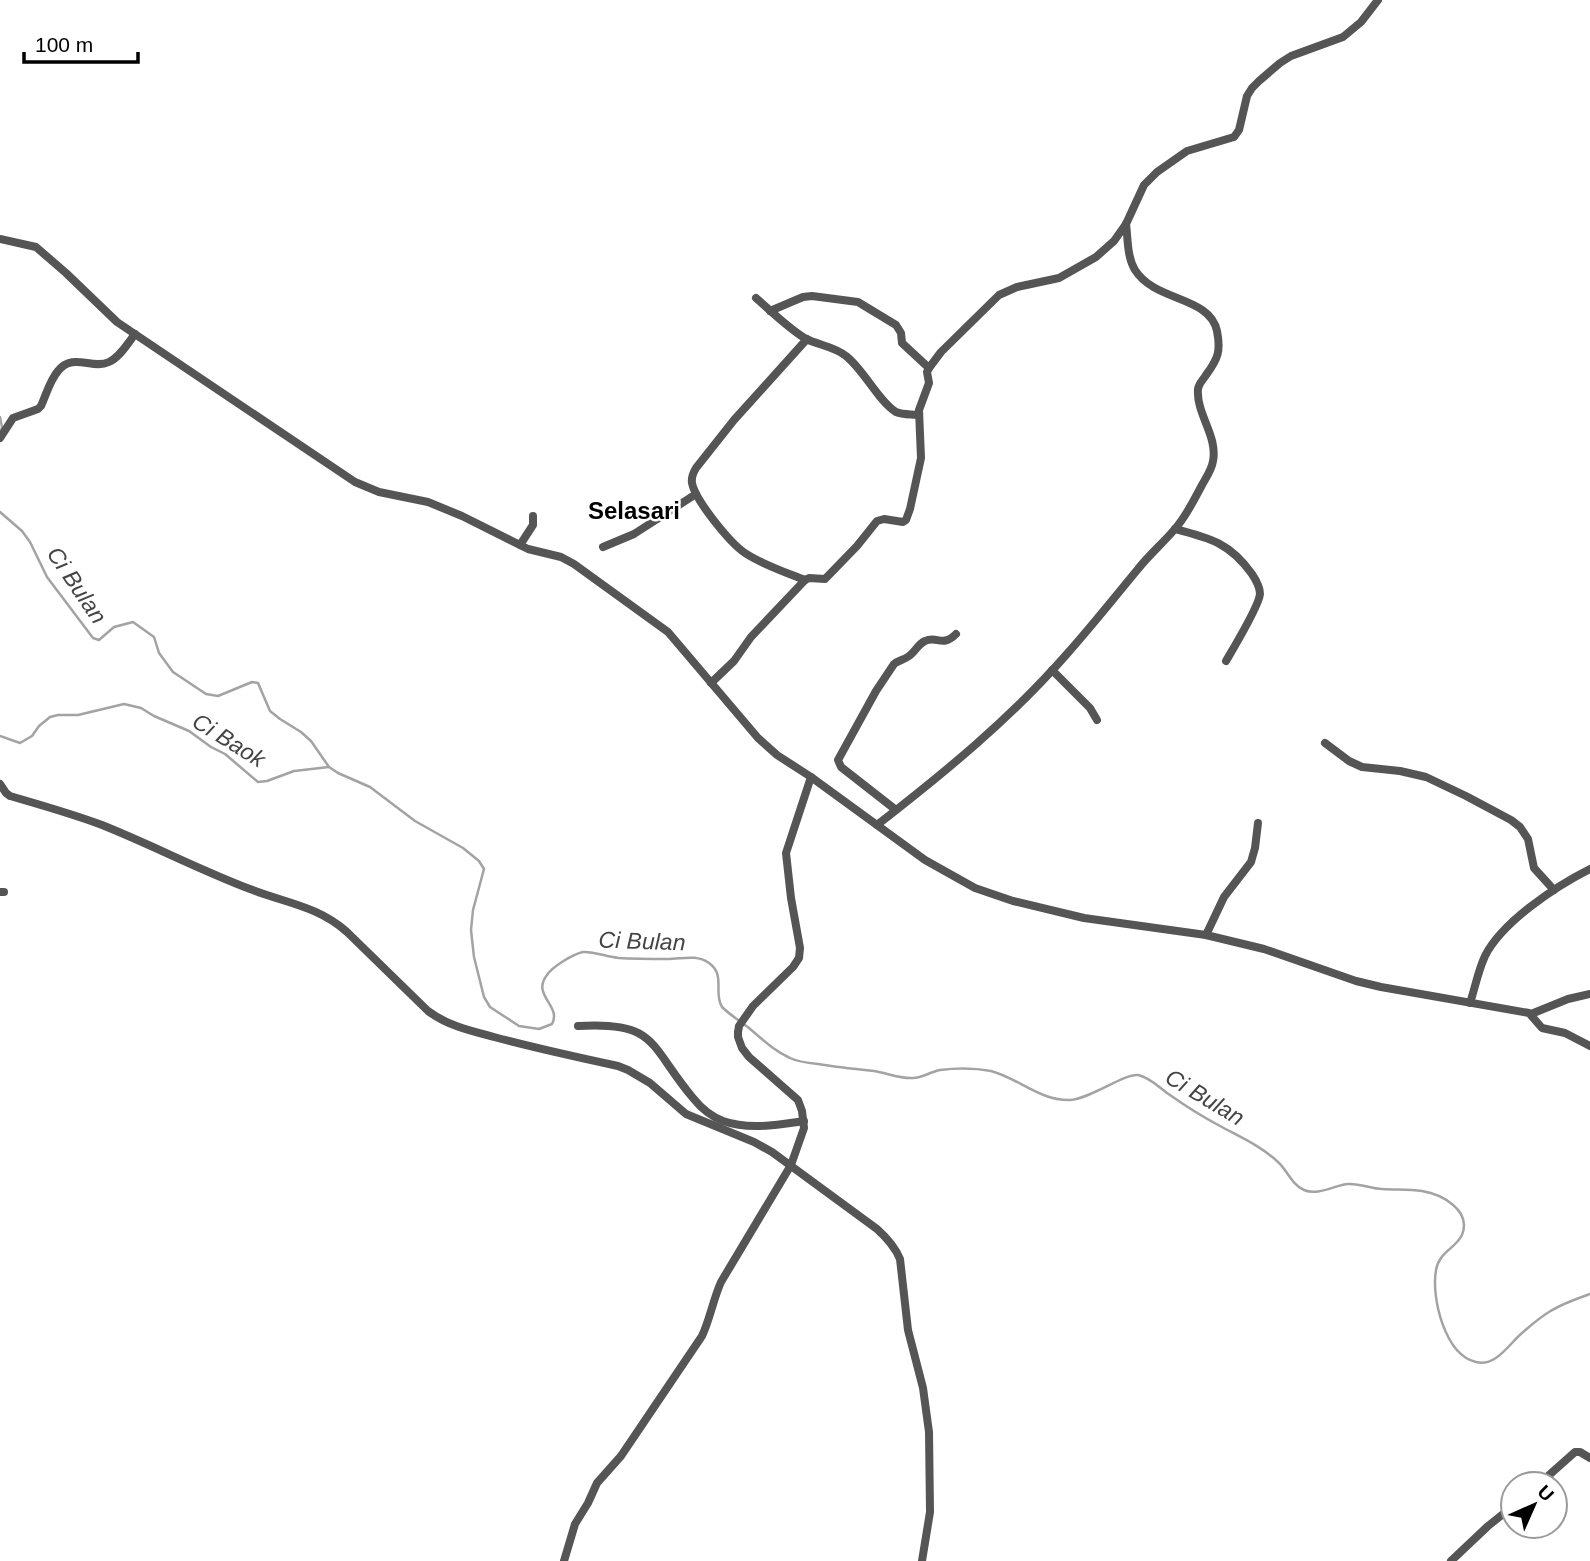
<svg xmlns="http://www.w3.org/2000/svg" width="1590" height="1561" font-family="Helvetica,sans-serif">
<style>
.lines{fill:none;stroke-linecap:round;stroke-linejoin:round}
.stream{stroke:#a3a3a3;stroke-width:2.5}
.minor{stroke:#555;stroke-width:8}
.labels{text-anchor:middle;dominant-baseline:central;stroke-width:5;stroke-linejoin:round;paint-order:stroke}
.water-label{font-size:23px;font-style:italic;fill:#444;stroke:#fff}
.quarter-label{font-size:24px;font-weight:bold;fill:#000;stroke:#fff}
</style>
<rect width="100%" height="100%" fill="#fff"/>
<g class="lines">
<g class="stream">
<path d="M0,417L2,427L1,431"/>
<path d="M0,512L22,531L30,542L47,577L93,638L99,640L114,627L133,622L154,637L159,653L173,672L206,694L218,696L252,682L258,683L270,711L280,719L301,732L311,741L329,767L338,773L370,787L415,821L463,848L479,861L484,869L473,910L471,930L474,957L484,997L490,1007L519,1026L539,1029L552,1024C562,1006 531,995 547,975C552,967 573,954 583,952C592,951 608,957 619,958C635,959 651,959 668,959C682,959 696,954 709,963C726,975 713,993 722,1007C730,1015 740,1021 749,1028C762,1039 774,1051 790,1058C798,1062 808,1063 818,1064C836,1067 855,1069 874,1071C887,1073 900,1079 913,1078C922,1078 930,1072 940,1070C956,1068 975,1068 991,1071C1018,1078 1040,1101 1070,1100C1090,1099 1125,1073 1138,1075C1149,1077 1159,1087 1167,1093C1184,1105 1201,1116 1220,1126C1240,1137 1261,1146 1278,1162C1287,1170 1292,1185 1304,1190C1318,1196 1335,1185 1348,1184C1360,1183 1371,1189 1382,1189C1395,1190 1408,1189 1422,1191C1441,1194 1472,1210 1462,1235C1455,1249 1439,1252 1436,1270C1431,1298 1445,1355 1476,1362C1496,1367 1509,1344 1522,1333C1530,1326 1539,1318 1549,1312C1561,1304 1576,1299 1590,1294"/>
<path d="M0,736L20,743L32,736L39,726L50,717L58,715H78L124,704L141,708L154,716L189,731L211,747L225,754L258,782L267,781L294,771L329,767"/>
</g>
<g class="minor">
<path d="M0,239L36,247L66,273L117,322L355,482L379,492L428,502L462,516L528,549L561,557L574,564L668,632L758,738L777,755L811,777L925,860L975,888L1013,901L1084,918L1206,935L1264,949L1356,981L1381,987L1529,1013L1542,1028L1565,1033L1590,1046"/>
<path d="M756,298C772,312 788,328 806,339C819,345 835,347 846,356C864,370 879,402 896,412C903,415 911,414 918,415"/>
<path d="M770,311L803,297L812,296L858,302L896,325L901,333L902,343L929,368"/>
<path d="M0,438L13,418L38,409L41,406C46,395 50,380 58,371C73,352 92,370 109,362C120,357 128,343 135,334"/>
<path d="M1175,529C1210,538 1230,543 1252,574C1256,580 1260,587 1260,594C1259,606 1233,649 1226,661"/>
<path d="M520,545L533,525V516"/>
<path d="M603,547L634,534L696,494"/>
<path d="M805,580C785,572 763,565 745,553C730,543 695,500 692,483C691,477 693,473 696,468L734,420L807,339"/>
<path d="M1052,670L1090,708L1097,720"/>
<path d="M711,683L734,661L751,637L805,580L809,578L825,579L857,546L877,521L884,519L903,522L906,520L910,509L921,458L919,410L929,383L927,372L929,368L941,352L999,295L1017,287L1059,278L1096,257L1114,241L1126,224L1144,185L1157,172L1187,151L1234,137L1239,130L1247,96L1252,88L1259,81L1280,63L1291,56L1343,37L1361,22L1378,0"/>
<path d="M1325,743L1349,761L1362,767L1400,771L1426,777L1466,796L1511,820L1520,827L1528,839L1534,868L1554,890"/>
<path d="M0,784L6,793L10,796C41,805 73,814 102,825C152,845 200,870 250,889C285,903 318,906 347,932L428,1011C448,1026 471,1031 494,1037C535,1048 576,1057 618,1066L628,1070L650,1083L686,1114L754,1142L772,1152L877,1229C887,1238 895,1247 900,1259L908,1330L923,1388L929,1432L930,1512L922,1561"/>
<path d="M896,810L841,767L838,760L876,691L894,664C899,660 904,660 909,656C915,652 918,644 925,641C937,635 942,648 956,634"/>
<path d="M877,825C944,773 1010,719 1066,655C1091,627 1114,598 1138,569C1149,555 1162,544 1174,530C1186,517 1194,500 1202,485C1206,478 1212,469 1213,461C1218,436 1196,414 1198,389C1199,383 1203,380 1206,375C1218,359 1221,351 1217,331C1210,296 1155,302 1135,270C1127,257 1128,239 1126,224"/>
<path d="M0,892H4"/>
<path d="M1206,935L1224,897L1251,862L1255,848L1258,823"/>
<path d="M1470,1003C1475,988 1478,971 1485,956C1502,922 1556,886 1590,869"/>
<path d="M1531,1014L1568,999L1590,994"/>
<path d="M578,1026C658,1021 649,1046 693,1098C701,1108 710,1116 723,1121C749,1130 776,1125 804,1121"/>
<path d="M1539,1484L1575,1452H1580L1590,1458"/>
<path d="M564,1561L575,1524L588,1503L597,1483L621,1456L702,1336C710,1319 713,1300 721,1282L791,1165L804,1128L802,1111L798,1100L749,1057L742,1048L738,1037V1032L739,1026L753,1006L793,967L799,958L800,948L791,898L786,853L811,777"/>
<path d="M1451,1561L1488,1526L1513,1506"/>
</g>
</g>
<g class="labels">
<g class="water-label">
<text transform="translate(77 585) rotate(56)">Ci Bulan</text>
<text transform="translate(229 740) rotate(32)">Ci Baok</text>
<text transform="translate(642 941) rotate(2)">Ci Bulan</text>
<text transform="translate(1205 1097) rotate(31)">Ci Bulan</text>
</g>
<g class="quarter-label">
<text x="634" y="510">Selasari</text>
</g>
</g>
<g transform="translate(1534 1505) rotate(45)"><circle r="33" fill="#ffffff" stroke="#999999" stroke-width="2"/>
<path d="M0-5L12 26L0 18L-12 26Z" fill="#000000"/>
<text y="-10" font-size="19" font-weight="bold" text-anchor="middle" fill="#000000">U</text>
</g>
<path d="M24 52v10h114v-10" fill="none" stroke="#000000" stroke-width="3.5"/>
<text x="35" y="52" font-size="21" fill="#000000" stroke="#ffffff" stroke-width="5" paint-order="stroke">100 m</text>
</svg>
